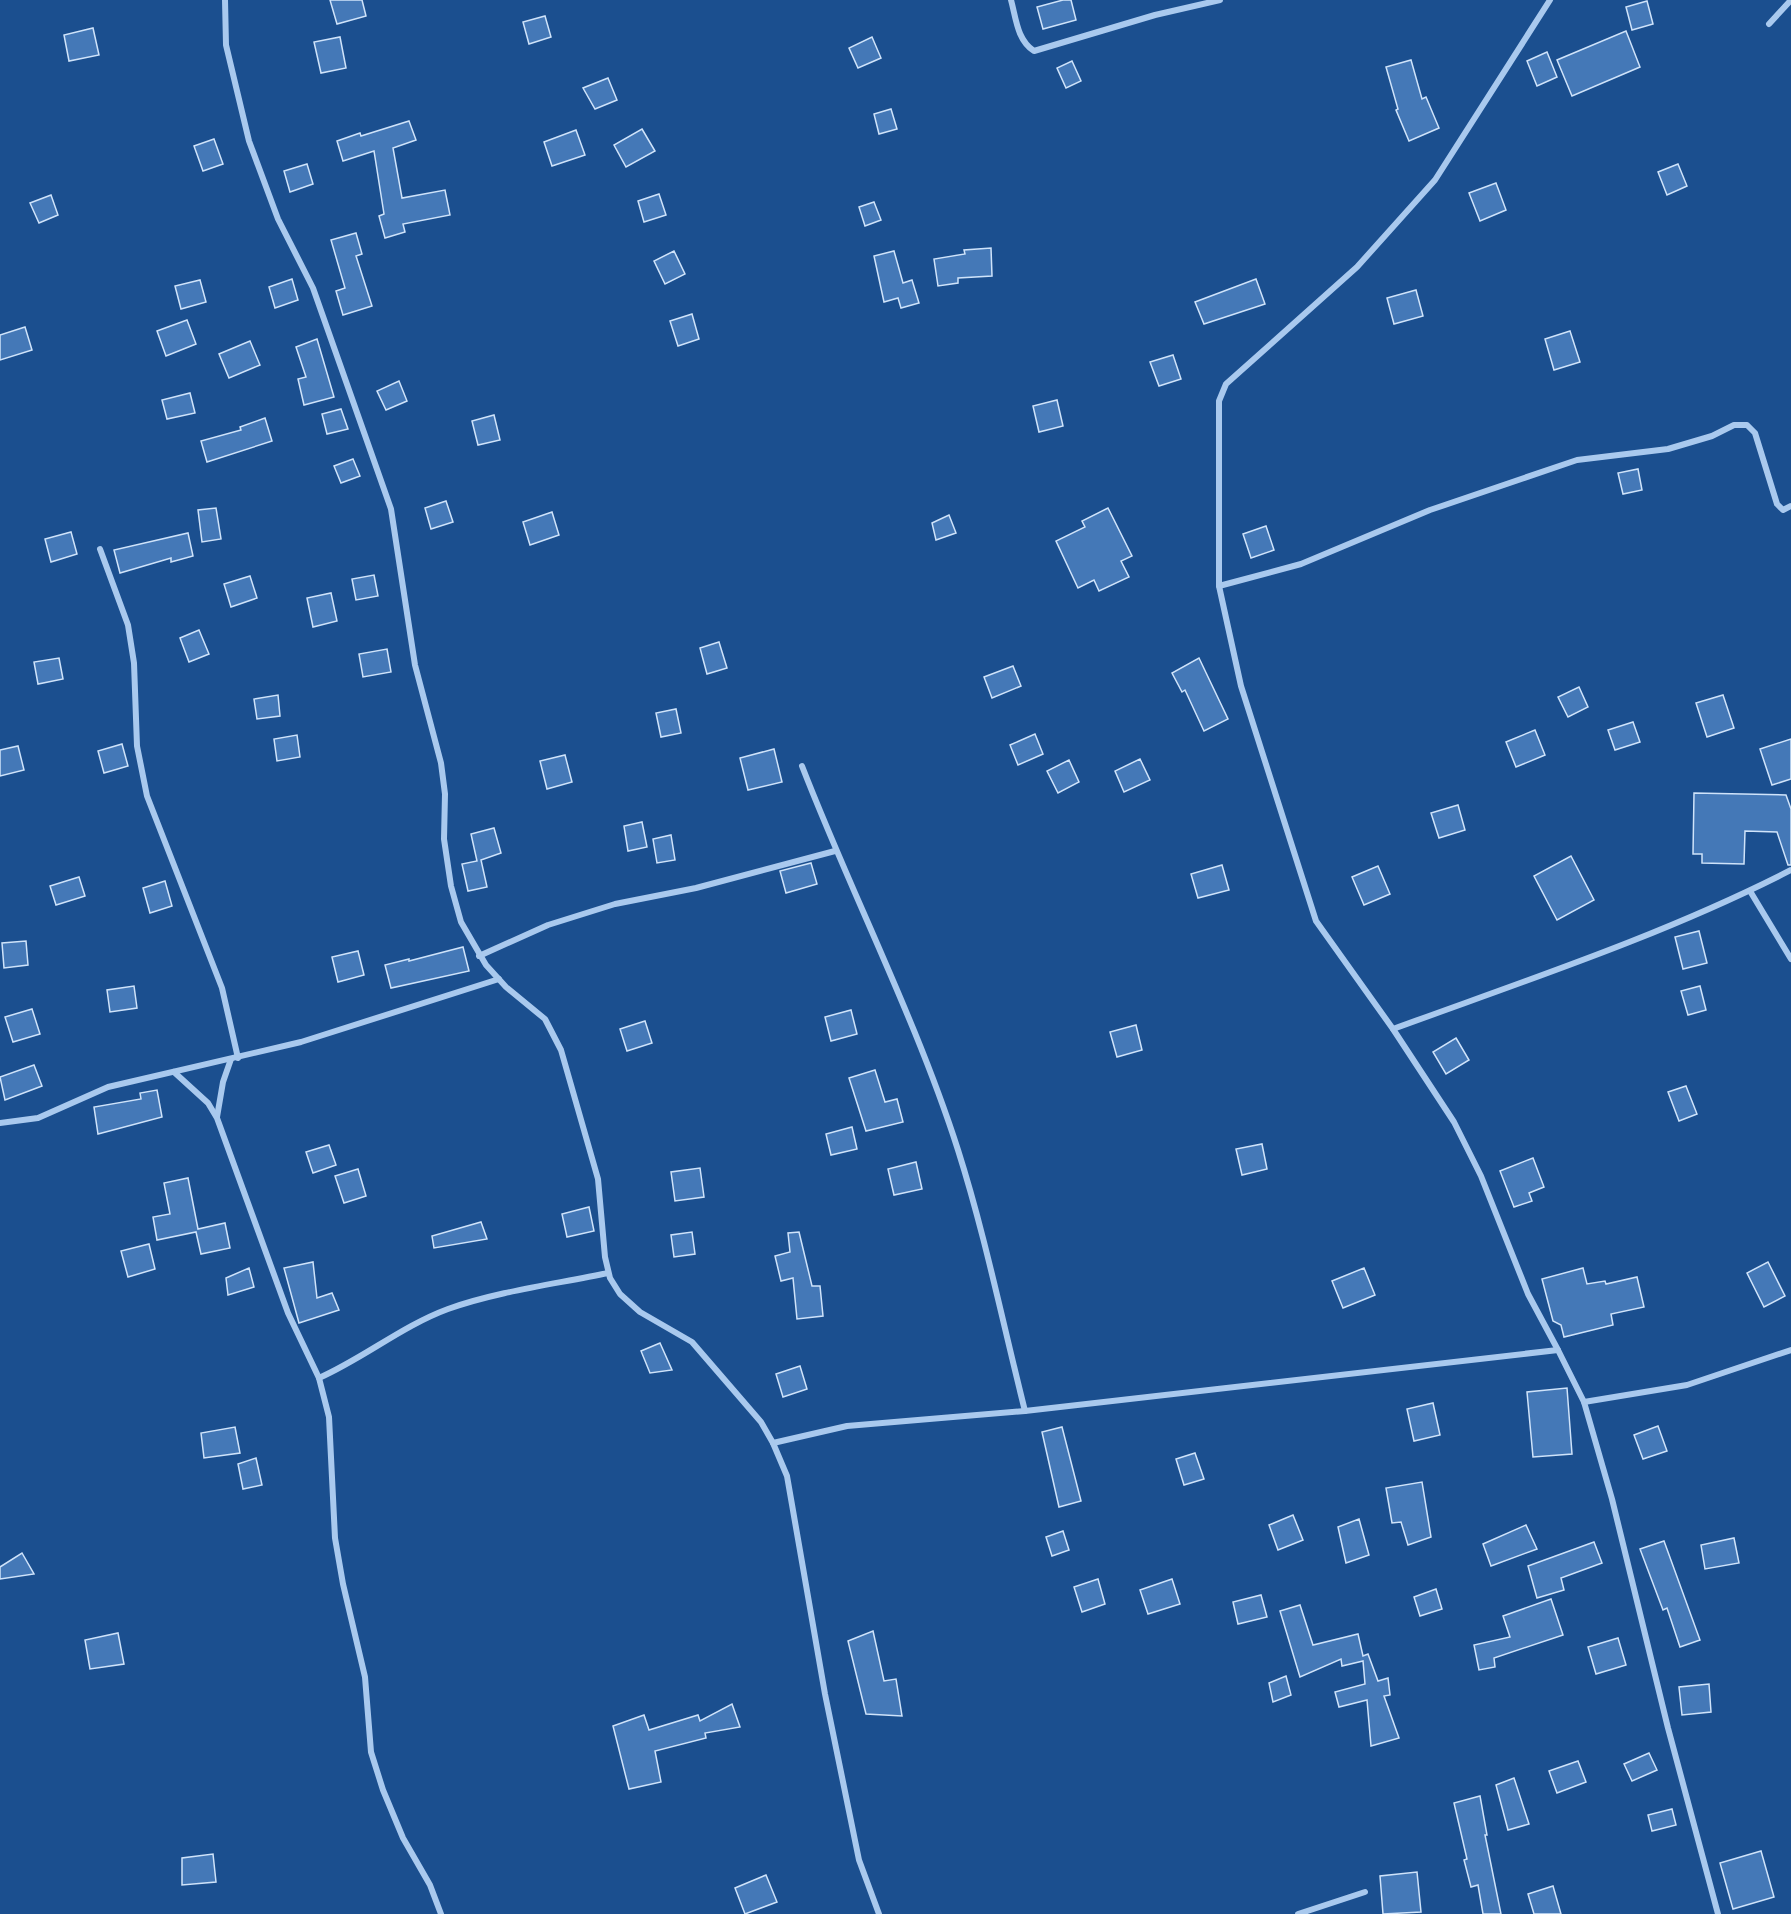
<svg xmlns="http://www.w3.org/2000/svg" width="1791" height="1914" font-family="Lato,sans-serif">
<style>
.building{fill:#4478b7;stroke:#cfe3fa;stroke-width:1.5}
.lines{fill:none;stroke-linecap:round;stroke-linejoin:round}
.minor{stroke:#a9c9ee;stroke-width:6}
</style>
<rect width="100%" height="100%" fill="#1b4f8f"/>
<g class="building">
<path d="M330,0H362L366,16L337,24Z"/>
<path d="M1063,0H1071L1076,20L1043,29L1037,7Z"/>
<path d="M1647,1L1653,24L1632,30L1626,7Z"/>
<path d="M545,16L551,37L529,44L523,22Z"/>
<path d="M93,28L99,55L69,61L64,35Z"/>
<path d="M1626,31L1640,67L1572,96L1557,60Z"/>
<path d="M340,37L346,68L321,73L314,42Z"/>
<path d="M872,37L881,58L858,68L849,48Z"/>
<path d="M1547,52L1557,77L1537,86L1527,61Z"/>
<path d="M1411,60L1422,99L1426,97L1439,128L1409,141L1396,110L1398,109L1386,67Z"/>
<path d="M1072,61L1081,81L1066,88L1057,68Z"/>
<path d="M608,78L617,100L595,109L583,88Z"/>
<path d="M891,109L897,129L879,134L874,114Z"/>
<path d="M409,121L416,140L393,148L402,198L445,190L450,215L403,224L405,232L385,238L379,216L384,214L374,151L343,161L337,141L360,133L361,136Z"/>
<path d="M642,129L655,151L626,167L614,145Z"/>
<path d="M576,130L585,155L552,166L544,142Z"/>
<path d="M214,139L223,164L203,171L194,146Z"/>
<path d="M307,164L313,184L290,192L284,171Z"/>
<path d="M1678,164L1687,186L1667,195L1658,172Z"/>
<path d="M1496,183L1506,210L1480,221L1469,193Z"/>
<path d="M659,194L666,215L644,222L638,201Z"/>
<path d="M51,195L58,215L39,223L30,203Z"/>
<path d="M874,202L881,220L865,226L859,207Z"/>
<path d="M356,233L362,254L356,256L372,306L343,315L336,291L345,288L331,240Z"/>
<path d="M991,248L992,276L958,278V283L938,286L934,259L965,254L964,250Z"/>
<path d="M674,251L685,274L665,284L654,261Z"/>
<path d="M894,251L903,283L912,280L919,303L901,308L898,298L884,302L874,256Z"/>
<path d="M292,279L298,300L275,308L269,287Z"/>
<path d="M1256,279L1265,304L1204,324L1195,302Z"/>
<path d="M200,280L206,302L181,309L175,286Z"/>
<path d="M1416,290L1423,316L1394,324L1387,298Z"/>
<path d="M692,314L699,339L678,346L670,321Z"/>
<path d="M187,320L196,344L166,356L157,331Z"/>
<path d="M25,327L32,350L0,360V335Z"/>
<path d="M1570,331L1580,362L1554,370L1545,339Z"/>
<path d="M317,339L334,397L304,405L298,379L306,377L296,347Z"/>
<path d="M250,341L260,365L229,378L219,354Z"/>
<path d="M1173,355L1181,379L1159,386L1150,362Z"/>
<path d="M399,381L407,401L386,410L377,391Z"/>
<path d="M190,393L195,413L167,419L162,400Z"/>
<path d="M1057,400L1063,426L1039,432L1033,406Z"/>
<path d="M341,409L348,429L327,434L322,414Z"/>
<path d="M494,415L500,440L478,445L472,421Z"/>
<path d="M265,418L272,441L207,462L201,441L241,430L240,427Z"/>
<path d="M353,459L360,476L341,483L334,466Z"/>
<path d="M1638,469L1642,490L1623,494L1618,473Z"/>
<path d="M446,501L453,522L431,529L425,508Z"/>
<path d="M216,508L221,539L202,542L198,510Z"/>
<path d="M1108,508L1132,556L1121,561L1129,577L1099,591L1094,580L1078,588L1056,541L1085,527L1082,521Z"/>
<path d="M552,512L559,535L530,545L523,522Z"/>
<path d="M949,515L956,533L936,540L932,523Z"/>
<path d="M1266,526L1274,550L1251,558L1243,534Z"/>
<path d="M71,532L77,554L51,562L45,539Z"/>
<path d="M188,533L193,556L171,562V558L120,573L114,550Z"/>
<path d="M374,575L378,596L356,600L352,579Z"/>
<path d="M250,576L257,598L231,607L224,584Z"/>
<path d="M331,593L337,621L313,627L307,598Z"/>
<path d="M199,630L209,654L189,662L180,638Z"/>
<path d="M719,642L727,668L707,674L700,648Z"/>
<path d="M387,649L391,672L363,677L359,654Z"/>
<path d="M59,658L63,679L38,684L34,662Z"/>
<path d="M1199,658L1228,719L1204,731L1185,690L1182,692L1172,673Z"/>
<path d="M1013,666L1021,686L992,698L984,677Z"/>
<path d="M1579,687L1588,707L1568,717L1558,697Z"/>
<path d="M278,695L280,716L257,719L254,699Z"/>
<path d="M1723,695L1734,728L1707,737L1696,703Z"/>
<path d="M676,709L681,733L661,737L656,713Z"/>
<path d="M1633,722L1640,742L1615,750L1608,730Z"/>
<path d="M1535,730L1545,755L1516,767L1506,742Z"/>
<path d="M1035,734L1043,754L1018,765L1010,745Z"/>
<path d="M297,735L300,757L277,761L274,739Z"/>
<path d="M1791,739V779L1772,785L1760,749Z"/>
<path d="M122,744L128,766L104,773L98,751Z"/>
<path d="M18,746L24,770L0,776V750Z"/>
<path d="M774,749L782,782L748,790L740,758Z"/>
<path d="M565,755L572,782L547,789L540,761Z"/>
<path d="M1140,759L1150,780L1124,792L1115,771Z"/>
<path d="M1069,760L1079,782L1058,793L1047,771Z"/>
<path d="M1694,793L1786,795L1791,809V865H1788L1777,832L1745,831L1744,864L1702,863V854H1693Z"/>
<path d="M1458,805L1465,830L1439,838L1431,813Z"/>
<path d="M642,822L647,847L628,851L624,826Z"/>
<path d="M494,828L501,853L481,860L487,887L468,891L462,864L477,861L471,834Z"/>
<path d="M671,835L675,860L657,863L653,839Z"/>
<path d="M1571,856L1594,900L1557,920L1534,876Z"/>
<path d="M811,863L817,884L786,893L780,871Z"/>
<path d="M1222,865L1229,890L1198,898L1191,874Z"/>
<path d="M1378,866L1390,894L1364,905L1352,877Z"/>
<path d="M79,877L85,896L56,905L50,886Z"/>
<path d="M165,881L172,906L150,913L143,888Z"/>
<path d="M1699,931L1707,963L1683,969L1675,937Z"/>
<path d="M26,941L28,965L4,968L2,943Z"/>
<path d="M463,947L469,971L391,988L385,965L409,959V961Z"/>
<path d="M358,951L364,975L338,982L332,957Z"/>
<path d="M134,986L137,1008L110,1012L107,990Z"/>
<path d="M1700,986L1706,1010L1688,1015L1681,991Z"/>
<path d="M32,1009L40,1034L13,1042L5,1017Z"/>
<path d="M851,1010L857,1034L831,1041L825,1017Z"/>
<path d="M645,1021L652,1043L627,1051L620,1029Z"/>
<path d="M1136,1025L1142,1050L1117,1057L1110,1032Z"/>
<path d="M1456,1038L1469,1060L1446,1074L1433,1052Z"/>
<path d="M34,1065L42,1086L5,1100L0,1077Z"/>
<path d="M875,1070L885,1102L897,1099L903,1122L866,1131L849,1078Z"/>
<path d="M1686,1086L1697,1114L1679,1121L1668,1092Z"/>
<path d="M157,1090L162,1117L98,1134L94,1107L141,1099L140,1093Z"/>
<path d="M852,1127L857,1149L831,1155L826,1134Z"/>
<path d="M1262,1144L1267,1169L1242,1175L1236,1149Z"/>
<path d="M329,1145L336,1165L313,1173L306,1152Z"/>
<path d="M1533,1158L1544,1187L1529,1193L1532,1201L1514,1207L1500,1171Z"/>
<path d="M916,1162L922,1189L894,1195L888,1169Z"/>
<path d="M700,1168L704,1197L675,1201L671,1172Z"/>
<path d="M358,1169L366,1196L344,1203L335,1176Z"/>
<path d="M188,1178L198,1229L225,1223L230,1248L201,1254L196,1232L157,1240L153,1217L170,1214L164,1183Z"/>
<path d="M589,1207L594,1231L567,1237L562,1214Z"/>
<path d="M481,1222L487,1239L434,1248L432,1236Z"/>
<path d="M692,1232L695,1254L674,1257L671,1235Z"/>
<path d="M799,1232L812,1286H820L823,1316L797,1319L793,1278L781,1281L775,1256L790,1252L788,1233Z"/>
<path d="M149,1244L155,1269L128,1277L121,1251Z"/>
<path d="M313,1262L317,1298L332,1293L339,1310L299,1323L284,1268Z"/>
<path d="M1768,1262L1785,1296L1764,1307L1747,1273Z"/>
<path d="M249,1268L254,1287L228,1295L226,1278Z"/>
<path d="M1364,1268L1375,1295L1343,1308L1332,1281Z"/>
<path d="M1583,1268L1587,1284L1605,1281L1606,1284L1637,1277L1644,1307L1611,1314L1613,1325L1564,1337L1561,1325L1553,1321L1542,1279Z"/>
<path d="M660,1343L672,1370L650,1373L641,1351Z"/>
<path d="M800,1366L807,1389L783,1397L776,1374Z"/>
<path d="M1567,1388L1572,1454L1533,1457L1527,1392Z"/>
<path d="M1433,1403L1440,1435L1414,1441L1407,1409Z"/>
<path d="M1658,1426L1667,1451L1643,1459L1634,1435Z"/>
<path d="M235,1427L240,1453L204,1458L201,1433Z"/>
<path d="M1062,1427L1081,1501L1059,1507L1042,1432Z"/>
<path d="M1195,1453L1204,1479L1184,1485L1176,1459Z"/>
<path d="M256,1458L262,1485L243,1489L238,1464Z"/>
<path d="M1422,1482L1431,1537L1408,1545L1401,1522L1392,1523L1386,1488Z"/>
<path d="M1293,1515L1303,1540L1278,1550L1269,1525Z"/>
<path d="M1359,1519L1369,1555L1346,1563L1338,1527Z"/>
<path d="M1526,1525L1537,1549L1491,1566L1483,1544Z"/>
<path d="M1063,1531L1069,1550L1052,1556L1046,1537Z"/>
<path d="M1734,1538L1739,1563L1705,1569L1701,1545Z"/>
<path d="M1664,1541L1700,1640L1680,1647L1667,1608L1663,1610L1640,1549Z"/>
<path d="M1594,1542L1602,1563L1561,1578L1564,1590L1537,1598L1528,1566Z"/>
<path d="M22,1553L34,1574L0,1579V1567Z"/>
<path d="M1098,1579L1105,1604L1082,1612L1074,1587Z"/>
<path d="M1172,1579L1180,1604L1148,1614L1140,1590Z"/>
<path d="M1436,1589L1442,1609L1420,1616L1414,1597Z"/>
<path d="M1261,1595L1267,1617L1238,1624L1233,1602Z"/>
<path d="M1551,1599L1563,1635L1494,1658L1495,1667L1479,1670L1474,1645L1510,1637L1503,1616Z"/>
<path d="M1300,1605L1313,1645L1358,1634L1363,1656L1368,1654L1378,1681L1388,1678L1390,1695L1384,1696L1399,1738L1371,1746L1367,1700L1339,1707L1335,1692L1365,1684L1363,1661L1342,1666L1341,1659L1300,1677L1280,1611Z"/>
<path d="M873,1631L884,1681L896,1679L902,1716L866,1714L848,1641Z"/>
<path d="M118,1633L124,1664L90,1669L85,1640Z"/>
<path d="M1618,1638L1626,1665L1596,1674L1588,1647Z"/>
<path d="M1286,1676L1291,1695L1273,1702L1269,1683Z"/>
<path d="M1709,1684L1711,1712L1682,1715L1679,1687Z"/>
<path d="M732,1704L740,1727L705,1733L706,1738L655,1751L661,1782L629,1789L613,1726L644,1715L649,1730L698,1715L700,1721Z"/>
<path d="M1649,1753L1657,1770L1632,1781L1624,1764Z"/>
<path d="M1578,1761L1586,1782L1557,1793L1549,1771Z"/>
<path d="M1514,1778L1529,1824L1508,1830L1496,1785Z"/>
<path d="M1480,1796L1487,1835H1485L1501,1914H1483L1478,1885L1471,1887L1464,1860L1467,1859L1454,1803Z"/>
<path d="M1672,1809L1676,1825L1652,1831L1648,1815Z"/>
<path d="M1761,1851L1774,1897L1733,1909L1720,1863Z"/>
<path d="M213,1854L216,1882L182,1885V1858Z"/>
<path d="M1417,1872L1421,1912L1383,1914L1380,1876Z"/>
<path d="M766,1875L777,1902L745,1914L735,1888Z"/>
<path d="M1553,1886L1561,1914H1534L1528,1894Z"/>
</g>
<g class="lines">
<g class="minor">
<path d="M225,0L226,45L249,141L278,219L313,288L391,509L415,665L441,763L445,794L444,839L451,886L461,922L486,965L506,987L545,1019L561,1050L598,1179L605,1257L610,1278L620,1294L640,1312L692,1342L761,1422L773,1443"/>
<path d="M1011,0C1016,18 1017,40 1034,51L1155,15L1220,0"/>
<path d="M1550,0L1435,180L1357,267L1226,384L1219,401V586L1241,686L1316,921L1393,1029L1454,1122L1481,1176L1528,1294L1558,1350"/>
<path d="M1769,24L1791,0"/>
<path d="M100,549L128,625L134,663L137,746L147,796L222,988L238,1058"/>
<path d="M1219,586L1301,564L1430,510L1577,460L1668,449L1712,436L1734,425H1747L1755,433L1777,504L1783,510L1791,506"/>
<path d="M802,766C852,895 916,1019 958,1150C985,1235 1003,1324 1025,1411"/>
<path d="M1750,891L1791,959"/>
<path d="M479,956L548,925L615,904L696,888L835,851"/>
<path d="M1393,1029C1527,980 1664,935 1791,870"/>
<path d="M174,1072L208,1103L217,1118L288,1313L319,1378L329,1417L335,1538L343,1584L365,1677L371,1752L383,1790L403,1838L430,1885L441,1914"/>
<path d="M217,1117L223,1082L231,1059"/>
<path d="M0,1123L38,1118L108,1087L301,1042L499,979"/>
<path d="M319,1378C364,1358 402,1326 448,1309C499,1291 556,1284 608,1273"/>
<path d="M1584,1402L1687,1385L1791,1350"/>
<path d="M879,1914L859,1860L825,1694L787,1476L773,1443L847,1426L1025,1411L1558,1350L1584,1402L1612,1499L1668,1728L1718,1914"/>
<path d="M1298,1914L1365,1892"/>
</g>
</g>
</svg>
